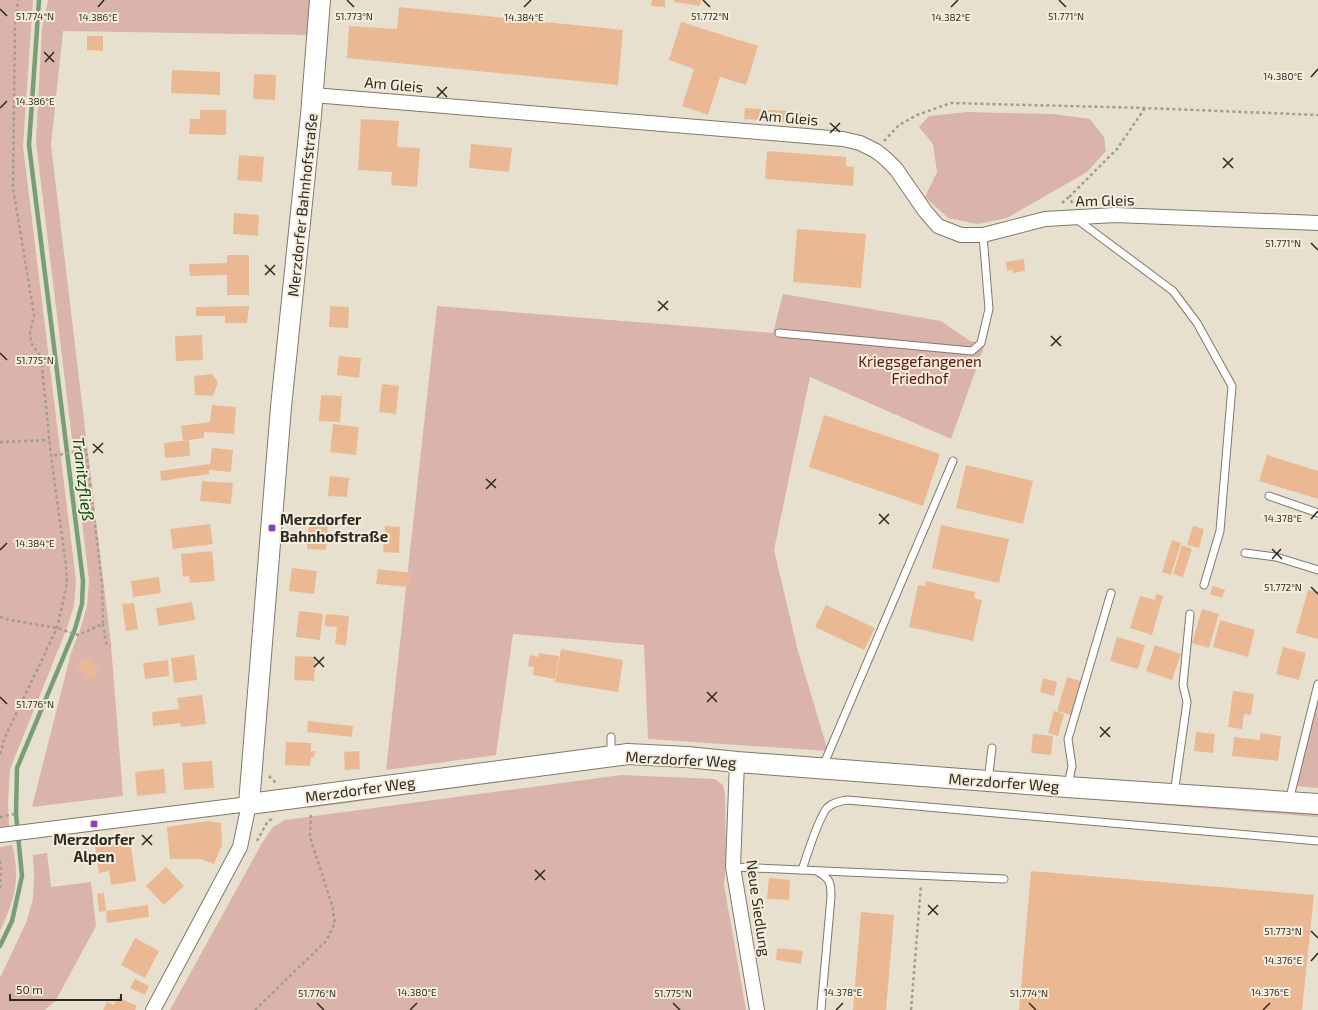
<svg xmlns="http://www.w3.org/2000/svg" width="1318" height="1010" font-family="'Exo 2',sans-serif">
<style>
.green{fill:#dab3ab}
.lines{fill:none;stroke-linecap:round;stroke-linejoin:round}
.stream{stroke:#789f74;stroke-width:4.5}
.building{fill:#eab994}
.lane-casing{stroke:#80796a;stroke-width:9}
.street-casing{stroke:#80796a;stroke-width:16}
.secondary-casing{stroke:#80796a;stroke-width:22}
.path{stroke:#a39d90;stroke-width:2.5;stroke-dasharray:3 3;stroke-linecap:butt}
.lane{stroke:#fff;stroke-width:7}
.street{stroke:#fff;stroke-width:14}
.secondary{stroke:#fff;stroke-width:20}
.ticks{fill:none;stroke:#2d2a24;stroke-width:1.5}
.poi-dot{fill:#8543b7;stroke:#f5eddc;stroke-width:1.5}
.labels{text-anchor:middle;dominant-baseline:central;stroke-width:4;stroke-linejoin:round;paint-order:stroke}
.street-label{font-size:15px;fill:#2d2a24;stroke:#f5eddc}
.park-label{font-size:15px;fill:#5a1209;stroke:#f5eddc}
.poi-label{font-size:15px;font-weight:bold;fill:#2d2a24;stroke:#f5eddc;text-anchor:start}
.water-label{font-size:16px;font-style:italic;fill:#0b4509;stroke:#f5eddc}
.ticks-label{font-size:10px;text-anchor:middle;fill:#2d2a24;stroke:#f5eddc;stroke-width:4;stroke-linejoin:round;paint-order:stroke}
</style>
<rect width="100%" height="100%" fill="#e8e0cf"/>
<g class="green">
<path d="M0,0H33L23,146L76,581L74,606L67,628L10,769L8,804L9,826L0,827Z"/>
<path d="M48,0H312L308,35L63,31L51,145L111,645L123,796L32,807L71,653L80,630L87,606L89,580L36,142L42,28Z"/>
<path d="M967,112L1053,114L1090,119L1104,137L1106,151L1087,172L1007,218L977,224L948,218L925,197L937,172L933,144L919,127L929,116Z"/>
<path d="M783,294L941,321L970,341L985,344L951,439L810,377L774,550L798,651L828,751L648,739L644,645L513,634L496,755L386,770L437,306L773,333Z"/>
<path d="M1318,698V788L1295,786Z"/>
<path d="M797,771L1318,810V817L796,777Z"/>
<path d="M621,775L715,779L723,785L725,794L726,863L724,885L746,1010H170L262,843L273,827L285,820Z"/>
<path d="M522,777V779L310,808L306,805Z"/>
<path d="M12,845C21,879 14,901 0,931V847Z"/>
<path d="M47,853L51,887L91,882L96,926L56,1000L45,1010H0V978L26,923L33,899L34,875L33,855Z"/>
</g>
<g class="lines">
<path class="stream" d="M0,946L12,921L22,876L16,814L17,768L75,629L82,604L83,581L29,145L39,0"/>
</g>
<g class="building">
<path d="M652,0H665V7L651,6Z"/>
<path d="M674,0H701L700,6L674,2Z"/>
<path d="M399,7L623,30L618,85L347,58L349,26L397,29Z"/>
<path d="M681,22L758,46L746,85L720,77L708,115L682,106L694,69L669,60Z"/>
<path d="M87,36H103V51L87,50Z"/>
<path d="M172,70L220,72V95L171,93Z"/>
<path d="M254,74L276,75L275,100L253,99Z"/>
<path d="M745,108L801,112L800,123L744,119Z"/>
<path d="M200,110H226V135L189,134L190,119H200Z"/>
<path d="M361,119L399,121L397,147L420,148L417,187L391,185L392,172L358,170Z"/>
<path d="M471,144L512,148L509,172L469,168Z"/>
<path d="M767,151L846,157V166L854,167L853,186L765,179Z"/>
<path d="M239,155L264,157L262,182L237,180Z"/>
<path d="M234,213L259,215L258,236L233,234Z"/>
<path d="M797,229L866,234L861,288L793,282Z"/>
<path d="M227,255H249V295H227V275L190,276L189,264L227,263Z"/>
<path d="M1024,259L1025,271L1013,273L1012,270L1007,271L1006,262Z"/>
<path d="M249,306L247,323H225V316H196V307Z"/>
<path d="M330,306L349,307L348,328L329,327Z"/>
<path d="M202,335L203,360L176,361L175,336Z"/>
<path d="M339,356L361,358L359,378L337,375Z"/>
<path d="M212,374L218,382L213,396L195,395L194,376Z"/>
<path d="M382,384L399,386L396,414L379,412Z"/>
<path d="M321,395L342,396L340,422L319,421Z"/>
<path d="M212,405L236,407L234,434L204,432V438L189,440L190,456L165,458L164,443L189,440H183L181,426L210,422Z"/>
<path d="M824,415L940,454L923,506L809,467Z"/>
<path d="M333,424L359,427L356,455L330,452Z"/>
<path d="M212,448L233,450L231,472L209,470V474L161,481L160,471L210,464Z"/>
<path d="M1267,455L1318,471V499L1259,481Z"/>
<path d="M966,465L1033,481L1023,524L956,508Z"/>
<path d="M330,476L349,478L347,497L328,496Z"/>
<path d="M202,481L233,483L231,504L200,501Z"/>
<path d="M309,521L328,522L326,550L307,549Z"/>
<path d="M210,524L213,544L173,549L170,529Z"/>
<path d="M941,525L1009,539L999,583L932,568Z"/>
<path d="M385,526L400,527L399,553L383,552Z"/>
<path d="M1193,526L1204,529L1199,548L1187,545Z"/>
<path d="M1172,540L1181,543L1171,575L1162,572Z"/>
<path d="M1182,545L1192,549L1183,577L1173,574Z"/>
<path d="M212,551L215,581L190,583L189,576L183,577L181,554Z"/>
<path d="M292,568L317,571L314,594L289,591Z"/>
<path d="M378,569L411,573L409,587L376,584Z"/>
<path d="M159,577L161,593L133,597L131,581Z"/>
<path d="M926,581L975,592L974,598L982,600L973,641L909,627L918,585L925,586Z"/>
<path d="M1213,586L1225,590L1222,598L1210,594Z"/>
<path d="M1308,590L1318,592V639L1296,633Z"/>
<path d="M1156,594L1163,596L1152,635L1130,628L1140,596L1155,600Z"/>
<path d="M192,602L195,620L159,626L156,608Z"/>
<path d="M134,603L138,629L126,631L122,604Z"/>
<path d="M826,605L875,628L864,650L815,627Z"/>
<path d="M1202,609L1219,614L1209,648L1192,643Z"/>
<path d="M299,611L323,614L320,640L296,637Z"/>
<path d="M326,614L349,616L346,645L335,644L337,627L324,626Z"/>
<path d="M1220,620L1255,630L1248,657L1213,647Z"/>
<path d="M1117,637L1145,645L1138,669L1110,661Z"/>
<path d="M1155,645L1181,654L1172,680L1146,671Z"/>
<path d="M1283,647L1306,653L1299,680L1276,674Z"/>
<path d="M561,649L623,660L618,692L555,682Z"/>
<path d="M539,653L559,656L555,679L533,675L534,667L528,666L530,655L538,657Z"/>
<path d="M194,655L197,680L174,683L171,658Z"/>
<path d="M295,656L316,657L314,681L294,680Z"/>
<path d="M85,657L100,671L92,680L77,666Z"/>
<path d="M168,660L169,676L145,679L143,663Z"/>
<path d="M1067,677L1081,681L1071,715L1057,711Z"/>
<path d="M1043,678L1057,682L1054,696L1040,692Z"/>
<path d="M1233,691L1254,694L1251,715L1244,714L1242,729L1228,727Z"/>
<path d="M202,695L206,724L181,727L180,723L153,726L152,712L179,709L177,698Z"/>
<path d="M1054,711L1064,714L1058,736L1048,733Z"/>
<path d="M308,721L353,726L352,737L307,732Z"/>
<path d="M1196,732L1215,734L1213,753L1194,751Z"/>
<path d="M1260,733L1281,736L1278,761L1232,756L1234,737L1260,740Z"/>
<path d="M1033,734L1053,736L1051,755L1031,753Z"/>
<path d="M286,742L311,743V751H315L314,757H311L310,766L285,765Z"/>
<path d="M359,751L360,769L345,770L344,752Z"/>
<path d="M212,761L214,788L184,790L182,763Z"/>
<path d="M164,769L166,793L137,796L135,772Z"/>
<path d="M208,821L221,823L222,845L214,864L200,859H170L167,827Z"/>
<path d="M130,841L136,881L111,885L109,871L99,873L95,846Z"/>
<path d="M166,867L184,886L164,905L146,886Z"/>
<path d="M1031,871L1314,895L1302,1010H1019Z"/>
<path d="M769,878L790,880L789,900L767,899Z"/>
<path d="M104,893L106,911L99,912L97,894Z"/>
<path d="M148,905L149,917L107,923L106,911Z"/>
<path d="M861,912L894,915L886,1010H853Z"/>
<path d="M135,938L159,951L145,978L121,965Z"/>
<path d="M777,948L803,951L801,964L776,960Z"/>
<path d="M135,979L149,986L145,995L130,988Z"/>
<path d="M118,997L137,1006L135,1010H103L107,1002L114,1005Z"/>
</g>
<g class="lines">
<defs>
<g id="lane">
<path d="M1075,218L1173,291L1197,323L1232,386L1220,531L1204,585"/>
<path d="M779,333L972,351L981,343L989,309L983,235"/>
<path d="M1269,496L1318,513"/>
<path d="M1245,553L1276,557L1318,570"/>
<path d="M611,737V756"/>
<path d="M823,766L953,461"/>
<path d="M988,781L992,748"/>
<path d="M1068,785L1072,766L1068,739L1111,593"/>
<path d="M1174,794L1187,702L1183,685L1190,614"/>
<path d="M1289,801L1318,684"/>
<path d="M733,867L1004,879"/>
<path d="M802,870C807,855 818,819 827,808C832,803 840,801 847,800L1318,841"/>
<path d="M818,872C831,879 831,884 831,897L821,1010"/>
</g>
<g id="street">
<path d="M313,95L843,139L860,143L876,151L886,159L896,169L925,211L938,226L961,235H983L1045,219L1115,215L1318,223"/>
<path d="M737,762L733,867L757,1010"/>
<path d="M0,835L249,804L240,847L153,1010"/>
</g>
<path id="secondary" d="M320,0L311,115L281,407L249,804L628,754L687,757L737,762L1067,787L1318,804"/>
</defs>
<use href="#lane" class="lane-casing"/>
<use href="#street" class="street-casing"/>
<use href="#secondary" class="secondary-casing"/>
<g class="path">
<path d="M884,141L899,125L917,115L951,103L1145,108L1318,115"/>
<path d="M1062,203L1070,196"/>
<path d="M1072,203L1070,196L1117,149L1145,108"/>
<path d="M0,442L49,440"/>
<path d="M0,617L10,620L57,628L78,635L103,624L102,583L86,450L51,456"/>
<path d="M103,624L106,643L111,645"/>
<path d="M0,754L5,737L57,628L67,584L66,565L51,456L41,357L31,343L30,333L34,315L13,188L15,24L18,0"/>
<path d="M269,776L276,783"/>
<path d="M0,817L16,814"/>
<path d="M257,841L268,821L272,819"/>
<path d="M0,861L1,867L0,888"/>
<path d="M255,1010L326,941L335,923L332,905L310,837L311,812"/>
<path d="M911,1010L921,885"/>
</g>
<use href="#lane" class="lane"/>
<use href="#street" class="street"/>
<use href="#secondary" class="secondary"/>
</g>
<path class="ticks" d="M347,0L354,7M703,0L710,7M1059,0L1066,7M98,7L104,0M524,7L531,0M951,7L958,0M0,9L7,16M44,52L54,62M45,62L54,52M1311,77L1318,69M437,87L447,97M437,97L447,87M0,108L7,101M830,123L840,132M830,133L840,123M1223,158L1233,168M1223,168L1233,158M1311,243L1318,250M265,265L275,275M265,275L275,265M658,301L668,310M658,311L668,301M1051,336L1061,346M1051,346L1061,336M0,353L7,360M93,444L103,453M93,453L103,443M486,479L496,488M486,489L496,479M879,514L889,524M1311,519L1318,511M879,524L889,514M1272,549L1282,559M0,550L7,543M1272,559L1281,549M1311,587L1318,594M314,657L324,667M314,667L324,657M707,692L717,702M0,697L7,704M707,702L717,692M1100,727L1110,737M1100,737L1110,727M142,835L152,845M142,845L152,835M535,870L545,880M535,880L545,870M928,905L938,915M928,915L938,905M1311,931L1318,938M1311,961L1318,953M317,1003L324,1010M673,1003L680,1010M1029,1003L1036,1010M410,1010L417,1003M836,1010L843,1003M1263,1010L1270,1003"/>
<g class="poi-dot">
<rect x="268" y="524" width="8" height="8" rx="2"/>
<rect x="90" y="820" width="8" height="8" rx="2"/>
</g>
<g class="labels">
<g class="street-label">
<text transform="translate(394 84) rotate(5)">Am Gleis</text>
<text transform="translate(789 117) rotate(5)">Am Gleis</text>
<text transform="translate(1105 200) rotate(-1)">Am Gleis</text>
<text transform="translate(302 205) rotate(-84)">Merzdorfer Bahnhofstraße</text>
<text transform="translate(681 759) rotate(3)">Merzdorfer Weg</text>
<text transform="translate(1004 782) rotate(4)">Merzdorfer Weg</text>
<text transform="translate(360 789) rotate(-8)">Merzdorfer Weg</text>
<text transform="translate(759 908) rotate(82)">Neue Siedlung</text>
</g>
<g class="park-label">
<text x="920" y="361">Kriegsgefangenen<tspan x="920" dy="17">Friedhof</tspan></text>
</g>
<g class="poi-label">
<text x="280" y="519">Merzdorfer<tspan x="280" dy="17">Bahnhofstraße</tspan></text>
<text x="94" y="839" text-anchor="middle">Merzdorfer<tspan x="94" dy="17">Alpen</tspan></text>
</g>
<g class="water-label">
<text transform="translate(84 479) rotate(83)">Tranitzfließ</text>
</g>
</g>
<g class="ticks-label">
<text x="35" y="20">51.774°N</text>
<text x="354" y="20">51.773°N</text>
<text x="710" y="20">51.772°N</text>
<text x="1066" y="20">51.771°N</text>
<text x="98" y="21">14.386°E</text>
<text x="524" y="21">14.384°E</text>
<text x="951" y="21">14.382°E</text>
<text x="1283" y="80">14.380°E</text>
<text x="35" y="105">14.386°E</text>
<text x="1283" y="247">51.771°N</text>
<text x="35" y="364">51.775°N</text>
<text x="1283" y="522">14.378°E</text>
<text x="35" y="547">14.384°E</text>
<text x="1283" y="591">51.772°N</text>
<text x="35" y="708">51.776°N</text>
<text x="1283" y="935">51.773°N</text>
<text x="1283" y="964">14.376°E</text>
<text x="417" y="996">14.380°E</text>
<text x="843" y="996">14.378°E</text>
<text x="1270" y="996">14.376°E</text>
<text x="317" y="997">51.776°N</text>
<text x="673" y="997">51.775°N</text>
<text x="1029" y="997">51.774°N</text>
</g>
<path d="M10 994v6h111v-6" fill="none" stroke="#2d2a24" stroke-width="2"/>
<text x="16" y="994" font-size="12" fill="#2d2a24" stroke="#f5eddc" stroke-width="3" paint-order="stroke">50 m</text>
</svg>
